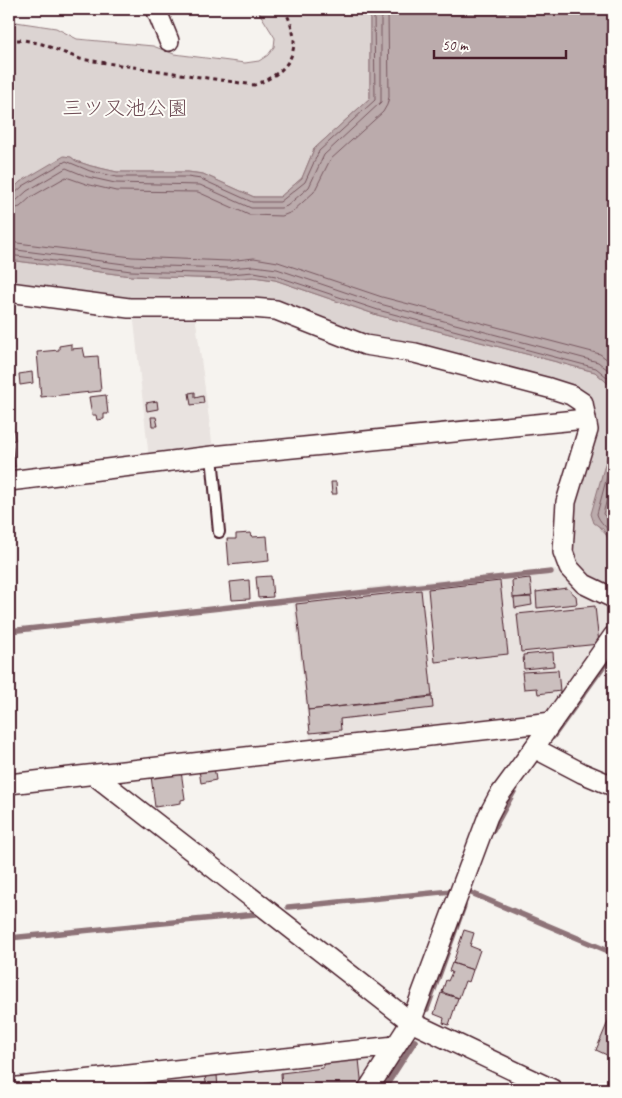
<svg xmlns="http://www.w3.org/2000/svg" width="622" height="1098" font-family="Caveat,'Klee One',sans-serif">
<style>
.built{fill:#e9e3e0}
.green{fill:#dcd4d2;stroke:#937a7e}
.water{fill:#bbabac;stroke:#8e7378}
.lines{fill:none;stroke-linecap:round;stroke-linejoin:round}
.shore{stroke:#77575f;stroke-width:1}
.stream{stroke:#8e7378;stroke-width:5.5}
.building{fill:#cbbfbe;stroke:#4a1f2b}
.lane-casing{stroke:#4a1f2b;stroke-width:14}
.street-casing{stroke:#4a1f2b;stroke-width:22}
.path{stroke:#4a1f2b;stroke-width:3;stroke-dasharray:4 4;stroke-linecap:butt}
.lane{stroke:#fdfcf7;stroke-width:10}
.street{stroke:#fdfcf7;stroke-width:19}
.labels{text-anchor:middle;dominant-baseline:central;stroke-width:4;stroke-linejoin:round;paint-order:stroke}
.park-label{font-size:21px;fill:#6e4c55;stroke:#fdfcf7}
</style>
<rect width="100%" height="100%" fill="#f6f3ef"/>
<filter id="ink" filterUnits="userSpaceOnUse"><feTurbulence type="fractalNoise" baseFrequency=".02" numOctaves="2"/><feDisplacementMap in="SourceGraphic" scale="10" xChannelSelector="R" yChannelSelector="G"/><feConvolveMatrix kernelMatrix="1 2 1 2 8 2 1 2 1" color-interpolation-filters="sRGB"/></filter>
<g filter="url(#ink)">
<g class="built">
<path d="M133,312L195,314L213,449L149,459Z"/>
<path d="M554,569L613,612V629L550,715L310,739L293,602L372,587Z"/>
<path d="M385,1054L363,1089H81Z"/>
</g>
<g class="green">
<path d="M257,9H370V98L314,149L302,178L280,197H254L203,174L188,172H117L91,166L76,161L71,157L20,182L9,193V21L56,28L77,39L153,46L174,54L245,63L259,61L268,55L274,47L275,38Z"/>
<path d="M9,260L131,276L229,279L253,277L275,280L377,315L595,372L613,388V436L592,514C595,527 608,533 613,546C616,557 613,585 613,598L591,581L572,557V512L591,411L365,338L279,307L129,303L9,287Z"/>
</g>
<g class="water">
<path d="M370,9H613V388L595,372L377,315L275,280L253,277L229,279L131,276L9,260V193L20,182L64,156L71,157L76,161L91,166L117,172H188L203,174L254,197H280L302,178L314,149L370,98Z"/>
<path d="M613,436V547L603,529L594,523L591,514Z"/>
</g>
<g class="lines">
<g class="shore">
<path d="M9,196L13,195L23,186L66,161L90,171L117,177H187L201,179L252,202H280L305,182L319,151L375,100L374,9"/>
<path d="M9,202L16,201L27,191L66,168L88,177L115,183L200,185L251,208H281L287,206L309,187L324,155L381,102V9"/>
<path d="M9,210L20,207L31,197L66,177L86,184L116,191L198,192L249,215L282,216L292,212L314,192L330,160L383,112L387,105L389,97L388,9"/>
<path d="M9,242L132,257L228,261L254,258L278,262L382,297L600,354L613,364"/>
<path d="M9,249L132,265L229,268L254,266L277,269L380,304L598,362L613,374"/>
<path d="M9,255L131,271L229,274L254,272L276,276L378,310L596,368L613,382"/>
<path d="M613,454L597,514C599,522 608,528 613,536"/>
<path d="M613,476L603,514L613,525"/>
</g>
<g class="stream">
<path d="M9,631L551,572"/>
<path d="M553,737L613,653"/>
<path d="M493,830L516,788"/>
<path d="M469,892L613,953"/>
<path d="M288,907L452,891"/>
<path d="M9,938L256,914"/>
<path d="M427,1009L464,906"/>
<path d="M384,1089L415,1041"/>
</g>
</g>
<g class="building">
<path d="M71,344V349L83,348L85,357L98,356L101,391L41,397L37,352L59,350V346Z"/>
<path d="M32,372L33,383L20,385L19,374Z"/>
<path d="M195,392V398L203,396L204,403L191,405L189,393Z"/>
<path d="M106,395L108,414H104V419L97,420L96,415H92L89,397Z"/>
<path d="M157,401L158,409L147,411L146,403Z"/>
<path d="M12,417L15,440L9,441V418Z"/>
<path d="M151,417H156L158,426H152Z"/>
<path d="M9,442H12L15,467H9Z"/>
<path d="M331,482H336L337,494H332Z"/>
<path d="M251,533L252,537L267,536L269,561L229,565L227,539H236V534Z"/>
<path d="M271,576L273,597L258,598L256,577Z"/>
<path d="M530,578L532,596L513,598L512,580Z"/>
<path d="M249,580L250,599L232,600L230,582Z"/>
<path d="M500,581L508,654L435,662L428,589Z"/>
<path d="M567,588L576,596L577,604L537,608L536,592Z"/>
<path d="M421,590L432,696L308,710L296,604Z"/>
<path d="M531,597L532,605L515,608L514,598Z"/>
<path d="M595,606L599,644L521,652L517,614Z"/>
<path d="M553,652L554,666L524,669L523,655Z"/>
<path d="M558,670L560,691L538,694L537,688L524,689L522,672Z"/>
<path d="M432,697L433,708L340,719L341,730L310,733L308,710Z"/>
<path d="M214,767L216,780L201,783L199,770Z"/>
<path d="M181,771L185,799L181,800V803L155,807L151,776Z"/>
<path d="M464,930L474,933L470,946L480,950L473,970L453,963Z"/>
<path d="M452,963L473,970L469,982L465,981L459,998L442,992L446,980L448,981L452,972L449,971Z"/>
<path d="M441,993L458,998L449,1025L443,1023L444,1018L434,1014Z"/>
<path d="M613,1010V1066L606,1062L609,1056L596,1050Z"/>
<path d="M359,1059L362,1088L282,1089L281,1073L323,1068V1063Z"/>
<path d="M217,1075L218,1089H207L205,1076Z"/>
</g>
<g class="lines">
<defs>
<path id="lane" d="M212,456L219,532"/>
<g id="street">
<path d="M156,9L169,41"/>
<path d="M9,292L129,308H252L276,310L365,345L415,353L549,388L571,395L583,403L588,430L566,502L563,552L569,568L584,584L613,598"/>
<path d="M9,481L212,456L586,419"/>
<path d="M552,722L613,636"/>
<path d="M94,775L411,1022L552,1089"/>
<path d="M9,784L552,722L534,748L582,773L613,786"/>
<path d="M9,1088L395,1046"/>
<path d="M368,1089L411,1022L488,816L498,797L534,748"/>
</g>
</defs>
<use href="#lane" class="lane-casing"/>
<use href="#street" class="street-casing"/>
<path class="path" d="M9,40H24L42,44L80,59L254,85C294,71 304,45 284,9"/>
<use href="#lane" class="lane"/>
<use href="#street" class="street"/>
</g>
</g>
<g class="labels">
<g class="park-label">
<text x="125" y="108">三ツ又池公園</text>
</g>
</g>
<rect width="622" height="1098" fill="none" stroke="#fdfcf7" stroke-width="30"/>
<rect x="15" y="15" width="592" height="1068" fill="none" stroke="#4a1f2b" stroke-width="2" filter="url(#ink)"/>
<path d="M434 50v8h132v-8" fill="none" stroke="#4a1f2b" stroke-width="2.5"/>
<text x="442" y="50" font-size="15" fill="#4a1f2b" stroke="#fdfcf7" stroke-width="4" paint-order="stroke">50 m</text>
</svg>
